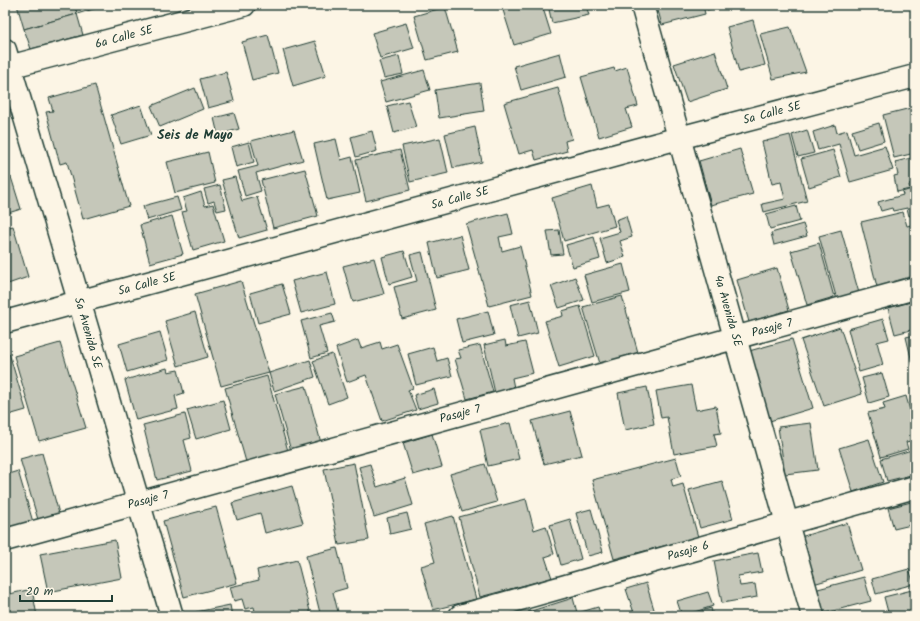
<svg xmlns="http://www.w3.org/2000/svg" width="920" height="621" font-family="Kalam,sans-serif">
<style>
.building{fill:#c5c7b9;stroke:#1f3d34}
.lines{fill:none;stroke-linecap:round;stroke-linejoin:round}
.minor-casing{stroke:#1f3d34;stroke-width:25}
.minor{stroke:#fcf5e5;stroke-width:22}
.labels{text-anchor:middle;dominant-baseline:central;stroke-width:4;stroke-linejoin:round;paint-order:stroke}
.street-label{font-size:12px;fill:#1f3d34;stroke:#fcf5e5}
.neighbourhood-label{font-size:13px;font-weight:bold;fill:#1f3d34;stroke:#fcf5e5}
</style>
<rect width="100%" height="100%" fill="#fcf5e5"/>
<filter id="ink" filterUnits="userSpaceOnUse"><feTurbulence type="fractalNoise" baseFrequency=".025" numOctaves="2"/><feDisplacementMap in="SourceGraphic" scale="8" xChannelSelector="R" yChannelSelector="G"/><feConvolveMatrix kernelMatrix="1 2 1 2 8 2 1 2 1" color-interpolation-filters="sRGB"/></filter>
<g filter="url(#ink)">
<g class="building">
<path d="M17,5H75L77,14L24,29Z"/>
<path d="M75,5H99L100,7L77,14Z"/>
<path d="M508,5H542L551,34L514,45L502,7Z"/>
<path d="M548,5H586L589,15L552,23Z"/>
<path d="M665,5H703L705,14L662,25L657,7Z"/>
<path d="M706,5H722V6L707,10Z"/>
<path d="M445,7L458,52L427,60L414,16Z"/>
<path d="M77,14L83,35L31,49L24,29Z"/>
<path d="M753,20L765,65L739,72L727,27Z"/>
<path d="M406,23L414,48L380,58L372,33Z"/>
<path d="M790,27L806,72L773,79L760,34Z"/>
<path d="M268,35L278,73L252,80L242,42Z"/>
<path d="M315,41L326,76L293,86L283,50Z"/>
<path d="M715,51L727,89L687,102L674,64Z"/>
<path d="M560,53L566,77L521,90L514,66Z"/>
<path d="M399,56L403,74L384,78L379,61Z"/>
<path d="M627,67L638,106L626,109L632,127L599,137L581,77L614,68L615,71Z"/>
<path d="M424,70L430,90L386,102L380,82Z"/>
<path d="M226,72L234,101L208,108L200,79Z"/>
<path d="M480,83L484,111L439,118L435,90Z"/>
<path d="M95,85L129,206L83,219L67,162L60,164L46,112L53,111L49,98Z"/>
<path d="M195,88L203,109L160,127L151,106Z"/>
<path d="M558,88L572,139L565,141L567,151L536,160L533,150L519,154L504,103Z"/>
<path d="M408,101L416,127L394,133L387,106Z"/>
<path d="M141,105L151,135L121,144L111,115Z"/>
<path d="M915,107V153L894,158L883,115Z"/>
<path d="M234,113L239,129L218,135L214,118Z"/>
<path d="M879,123L884,141L858,149L852,131Z"/>
<path d="M835,125L837,133L847,130L854,155L885,146L893,170L850,182L839,144L818,150L813,132Z"/>
<path d="M475,127L482,162L453,168L445,134Z"/>
<path d="M294,130L303,160L256,173L261,191L245,196L238,171L258,166L251,141Z"/>
<path d="M807,130L814,153L798,157L792,135Z"/>
<path d="M372,131L377,151L356,157L351,137Z"/>
<path d="M790,135L807,201L764,212L762,204L785,199L781,182L772,184L762,142Z"/>
<path d="M440,138L448,173L410,182L402,146Z"/>
<path d="M336,139L341,160L352,157L360,193L327,200L314,144Z"/>
<path d="M249,142L254,162L236,167L231,147Z"/>
<path d="M740,149L753,194L711,205L699,161Z"/>
<path d="M400,150L410,190L366,201L356,160Z"/>
<path d="M833,150L841,177L809,187L801,159Z"/>
<path d="M208,152L215,183L175,193L167,162Z"/>
<path d="M915,157V184L909,185L910,189L897,192L894,176L898,175L895,162Z"/>
<path d="M305,169L318,216L273,228L261,180Z"/>
<path d="M11,177L21,209L5,214V179Z"/>
<path d="M235,177L242,201L257,197L267,230L239,238L222,180Z"/>
<path d="M220,185L226,209L217,211L214,201L208,203L204,189Z"/>
<path d="M592,186L597,207L609,204L615,226L564,241L552,198Z"/>
<path d="M915,188V214L909,216L907,208L893,211L892,208L881,211L878,202L903,195L902,192Z"/>
<path d="M201,192L205,206L213,204L224,241L193,250L182,212L187,211L183,198Z"/>
<path d="M177,197L181,210L147,220L143,206Z"/>
<path d="M796,206L800,221L770,229L766,214Z"/>
<path d="M903,212L907,226L915,224V278L877,287L861,222Z"/>
<path d="M508,213L513,234L499,237L502,251L520,246L532,295L489,306L466,224Z"/>
<path d="M172,216L183,254L150,263L140,225Z"/>
<path d="M626,216L632,237L620,241L625,257L607,263L600,238L620,232L616,220Z"/>
<path d="M803,224L807,236L774,245L771,233Z"/>
<path d="M13,226L28,277L5,285V228Z"/>
<path d="M559,230L563,254L551,255L547,231Z"/>
<path d="M841,230L859,293L837,300L819,236Z"/>
<path d="M460,235L469,270L437,278L429,243Z"/>
<path d="M594,237L600,259L573,267L566,245Z"/>
<path d="M819,243L834,297L807,305L791,251Z"/>
<path d="M404,251L412,277L389,284L382,257Z"/>
<path d="M422,252L436,310L402,319L394,287L417,281L410,255Z"/>
<path d="M374,258L384,294L353,302L343,266Z"/>
<path d="M623,264L630,292L592,302L584,275Z"/>
<path d="M777,268L789,310L749,322L737,280Z"/>
<path d="M327,272L335,304L301,313L292,281Z"/>
<path d="M575,277L584,300L559,308L551,286Z"/>
<path d="M241,281L269,373L221,386L195,294Z"/>
<path d="M282,284L291,314L258,323L250,293Z"/>
<path d="M622,296L639,356L601,367L583,307Z"/>
<path d="M530,300L538,333L518,338L510,305Z"/>
<path d="M915,301V329L895,334L888,308Z"/>
<path d="M580,306L595,356L559,367L545,321L563,316L562,311Z"/>
<path d="M488,311L494,335L462,343L456,319Z"/>
<path d="M195,312L208,357L178,366L165,321Z"/>
<path d="M332,313L335,322L319,326L327,353L311,358L301,321Z"/>
<path d="M883,319L889,339L877,342L883,365L859,372L848,329Z"/>
<path d="M840,327L862,394L824,406L801,340Z"/>
<path d="M160,332L168,360L127,372L119,344Z"/>
<path d="M915,335V366H913L906,337Z"/>
<path d="M792,339L813,408L763,423L742,353Z"/>
<path d="M358,340L361,348L380,342L382,349L397,344L413,388L408,390L416,410L382,421L366,375L347,382L336,348Z"/>
<path d="M505,340L506,346L525,342L533,373L512,378L514,388L495,393L484,345Z"/>
<path d="M60,343L86,428L39,441L14,356Z"/>
<path d="M480,345L493,392L467,399L455,359L461,358L458,350Z"/>
<path d="M433,347L437,361L447,358L452,376L416,385L408,354Z"/>
<path d="M9,353L26,410L5,416V354Z"/>
<path d="M332,354L347,397L328,404L313,361Z"/>
<path d="M310,360L315,377L274,391L269,373Z"/>
<path d="M167,368L168,372L178,370L184,393L175,396L178,409L136,420L125,380Z"/>
<path d="M882,373L889,397L869,403L862,378Z"/>
<path d="M267,376L288,451L246,462L225,388Z"/>
<path d="M691,385L696,410L716,406L721,433L714,434L717,446L674,454L667,417L661,418L656,391Z"/>
<path d="M306,386L321,443L291,451L275,394Z"/>
<path d="M647,387L654,424L625,430L618,393Z"/>
<path d="M434,389L438,403L418,409L414,395Z"/>
<path d="M906,396L915,428V440L906,442L908,449L881,457L868,413L885,409L883,403Z"/>
<path d="M223,400L231,429L196,439L187,410Z"/>
<path d="M570,411L582,455L544,464L532,421Z"/>
<path d="M185,414L191,438L184,440L192,471L157,480L143,425Z"/>
<path d="M510,423L519,459L488,466L480,430Z"/>
<path d="M811,423L818,470L785,474L778,427Z"/>
<path d="M432,434L442,467L413,475L403,443Z"/>
<path d="M869,439L883,482L853,492L839,448Z"/>
<path d="M915,449V474L887,481L881,459Z"/>
<path d="M42,453L60,517L39,523L20,459Z"/>
<path d="M676,458L681,476L671,479L673,487L683,484L698,537L614,559L592,480Z"/>
<path d="M354,463L369,540L339,545L324,469Z"/>
<path d="M370,464L377,487L405,478L413,505L374,517L359,467Z"/>
<path d="M485,464L497,502L462,512L450,474Z"/>
<path d="M18,471L33,522L5,530V475Z"/>
<path d="M722,481L733,519L700,528L689,490Z"/>
<path d="M292,486L303,523L265,533L260,513L237,520L232,503Z"/>
<path d="M526,499L534,530L546,526L554,554L545,557L552,578L480,597L459,517Z"/>
<path d="M915,501V524L894,529L888,508Z"/>
<path d="M216,507L237,583L184,597L163,521Z"/>
<path d="M591,509L603,552L588,556L576,513Z"/>
<path d="M407,513L411,529L390,534L387,518Z"/>
<path d="M453,516L476,599L433,610L421,566L435,562L424,524Z"/>
<path d="M570,519L581,559L561,565L550,525Z"/>
<path d="M847,523L861,570L810,585L797,538Z"/>
<path d="M115,540L122,578L48,592L40,554Z"/>
<path d="M337,548L347,588L333,592L339,616H256L254,607L245,609L242,599L234,601L230,587L259,580L257,570L297,560L311,615L320,613L306,556Z"/>
<path d="M758,553L762,572L738,576L740,586L755,584L757,597L722,603L714,561Z"/>
<path d="M909,569L914,584L876,594L872,579Z"/>
<path d="M864,577L871,601L821,614L814,590Z"/>
<path d="M646,583L656,616L673,611L675,616H635L626,589Z"/>
<path d="M32,589L37,616H5V595Z"/>
<path d="M912,590L915,603V615L889,616L884,597Z"/>
<path d="M708,592L713,606L682,616L677,601Z"/>
<path d="M573,598L578,616H530L528,612Z"/>
<path d="M230,605L232,616H197L196,612Z"/>
<path d="M598,607L601,616H582L581,612Z"/>
<path d="M711,608L713,616H684Z"/>
</g>
<g class="lines">
<defs>
<g id="minor">
<path d="M642,5L813,616"/>
<path d="M5,50L172,616"/>
<path d="M5,68L244,5"/>
<path d="M5,322L679,138L915,76"/>
<path d="M5,540L915,288"/>
<path d="M460,616L915,487"/>
</g>
</defs>
<use href="#minor" class="minor-casing"/>
<use href="#minor" class="minor"/>
</g>
</g>
<g class="labels">
<g class="street-label">
<text transform="translate(124 37) rotate(-15)">6a Calle SE</text>
<text transform="translate(772 113) rotate(-15)">5a Calle SE</text>
<text transform="translate(460 198) rotate(-15)">5a Calle SE</text>
<text transform="translate(147 284) rotate(-15)">5a Calle SE</text>
<text transform="translate(728 311) rotate(74)">4a Avenida SE</text>
<text transform="translate(772 328) rotate(-15)">Pasaje 7</text>
<text transform="translate(88 333) rotate(74)">5a Avenida SE</text>
<text transform="translate(460 414) rotate(-15)">Pasaje 7</text>
<text transform="translate(148 500) rotate(-15)">Pasaje 7</text>
<text transform="translate(688 551) rotate(-16)">Pasaje 6</text>
</g>
<g class="neighbourhood-label">
<text x="195" y="135">Seis de Mayo</text>
</g>
</g>
<rect width="920" height="621" fill="none" stroke="#fcf5e5" stroke-width="20"/>
<rect x="10" y="10" width="900" height="601" fill="none" stroke="#1f3d34" stroke-width="1.5" filter="url(#ink)"/>
<path d="M20 595v6h92v-6" fill="none" stroke="#1f3d34" stroke-width="2"/>
<text x="26" y="595" font-size="12" fill="#1f3d34" stroke="#fcf5e5" stroke-width="3" paint-order="stroke">20 m</text>
</svg>
